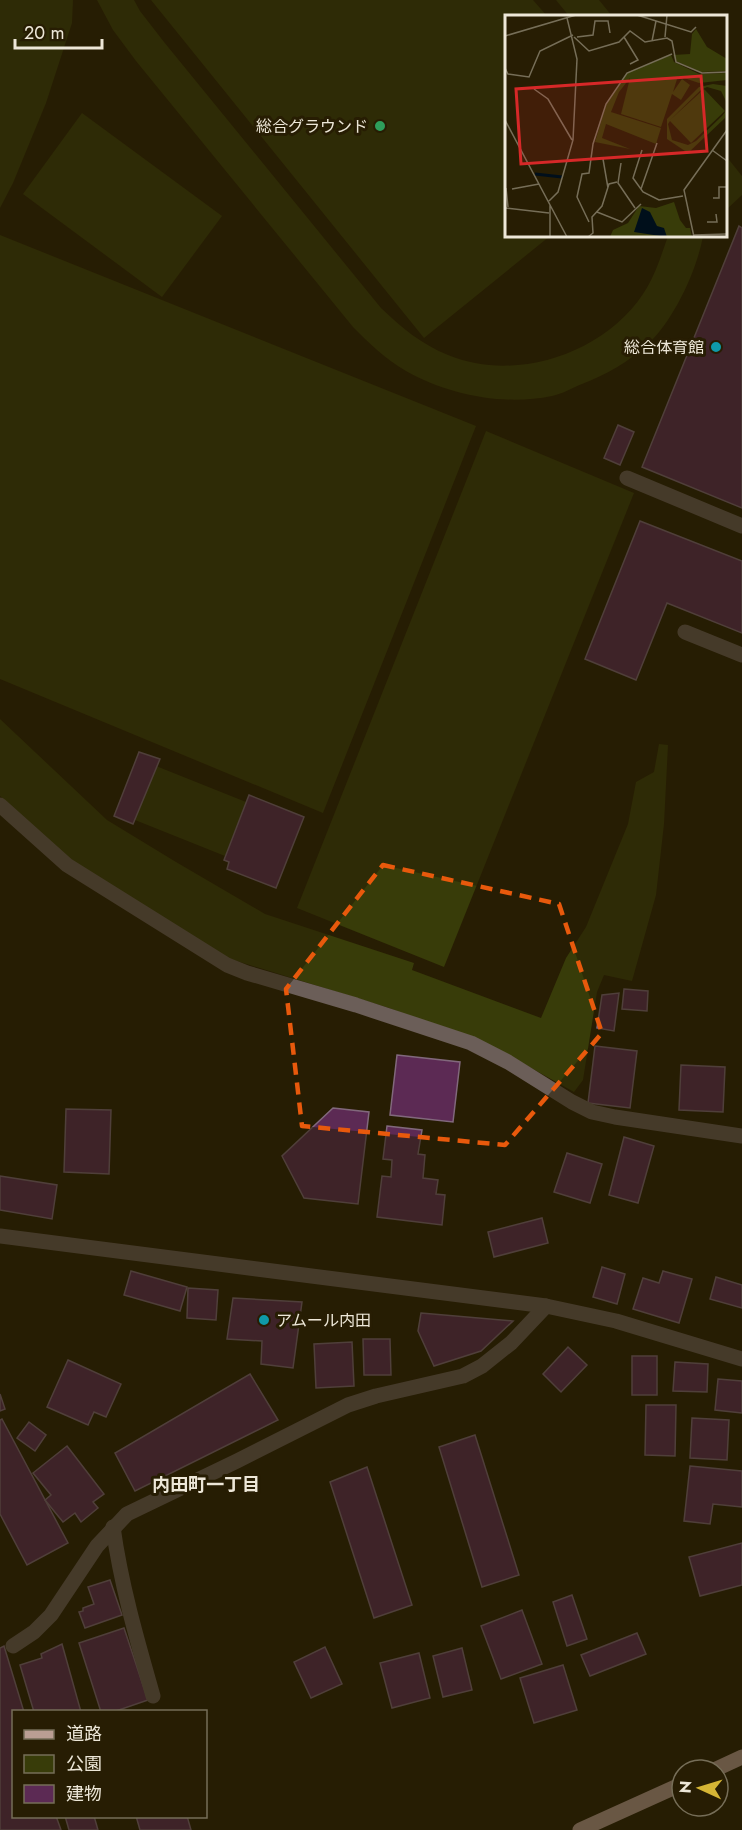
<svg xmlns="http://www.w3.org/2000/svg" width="742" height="1830" font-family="Jost,'Noto Sans JP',sans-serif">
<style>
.green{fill:#383c09}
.building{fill:#5c2a54;stroke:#81687c;stroke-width:1.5}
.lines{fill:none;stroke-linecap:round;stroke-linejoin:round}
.minor{stroke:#6b5e58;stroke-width:15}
.major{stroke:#ba9e93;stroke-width:15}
.marked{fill:none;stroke:#e8590c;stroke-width:4.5;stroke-dasharray:12 8;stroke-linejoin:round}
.leisure-dot{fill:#2e9e5b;stroke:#271d03;stroke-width:2}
.culture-dot{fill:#0f9aa8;stroke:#271d03;stroke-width:2}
.labels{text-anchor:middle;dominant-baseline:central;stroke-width:6;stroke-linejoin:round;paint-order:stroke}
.poi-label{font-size:16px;fill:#ede7d8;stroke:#271d03;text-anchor:end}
.neighbourhood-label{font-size:18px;font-weight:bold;fill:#ede7d8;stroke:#271d03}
.inset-river{fill:none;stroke:#000f1b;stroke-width:3}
.inset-road{fill:none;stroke:#766e58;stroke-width:1.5}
.view{fill:#d62828;fill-opacity:0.15;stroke:#d62828;stroke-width:3}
.inset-edge{fill:none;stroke:#ede7d8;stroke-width:3}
</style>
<rect width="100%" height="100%" fill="#271d03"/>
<g class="green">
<path d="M0,0H73L72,23L46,103L13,183L0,208Z"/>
<path d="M97,0H134L140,11L164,42L381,308C402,328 421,344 448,355C515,383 603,354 643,294C655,276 661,256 668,236H703C697,270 674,320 648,344C629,362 605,375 582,384C572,388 562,394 552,396C503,406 449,395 406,371C385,359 369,343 353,327L136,61L113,30Z"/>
<path d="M151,0H533L547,16H506V236H550L424,338Z"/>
<path d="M556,0H599L612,16H569Z"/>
<path d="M82,113L222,216L162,297L23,194Z"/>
<path d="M726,156L742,176V195L726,210Z"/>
<path d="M0,235L476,426L323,813L0,679Z"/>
<path d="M486,431L634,493L444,967L297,908Z"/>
<path d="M0,719L107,820L176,862L265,914L414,963L412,970L541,1018L566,958L586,927L628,824L636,782L654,772L659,744L668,745L664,824L656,895L632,981L604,975L597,992L583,1080L574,1092L501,1051L389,1008L224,957L89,873L32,829L0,796Z"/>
<path d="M156,766L246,802L225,856L135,820Z"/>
</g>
<g class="building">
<path d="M739,226L742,228V508L642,467Z"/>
<path d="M618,425L634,432L620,465L604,458Z"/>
<path d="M640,521L742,561V633L667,603L636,680L585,659Z"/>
<path d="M139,752L160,759L133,824L114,816Z"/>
<path d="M249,795L304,817L276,888L227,869L229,862L224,860Z"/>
<path d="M624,989L648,991L647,1011L622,1009Z"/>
<path d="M619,993L614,1031L597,1028L602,995Z"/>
<path d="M595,1046L637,1051L630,1108L588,1103Z"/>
<path d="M397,1055L460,1062L453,1122L390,1115Z"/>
<path d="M681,1065L725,1067L723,1112L679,1110Z"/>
<path d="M333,1108L369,1112L358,1204L304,1198L282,1156Z"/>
<path d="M66,1109L111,1110L109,1174L64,1172Z"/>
<path d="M387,1126L422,1130L418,1154L425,1155L423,1178L438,1180L436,1194L445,1195L442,1225L377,1217L382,1176L391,1177L392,1160L383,1159Z"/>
<path d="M624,1137L654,1146L638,1203L609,1195Z"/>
<path d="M567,1153L602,1164L590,1203L554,1192Z"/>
<path d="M0,1176L57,1185L52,1219L0,1210Z"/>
<path d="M542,1218L548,1243L494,1257L488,1232Z"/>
<path d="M602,1267L625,1274L617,1304L593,1297Z"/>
<path d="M131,1271L187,1287L180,1311L124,1295Z"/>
<path d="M663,1271L692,1279L679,1323L633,1309L643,1278L659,1283Z"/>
<path d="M716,1277L742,1285V1308L710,1299Z"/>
<path d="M188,1288L218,1290L216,1320L187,1318Z"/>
<path d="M233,1298L302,1302L293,1368L261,1364L262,1341L227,1339Z"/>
<path d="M421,1313L513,1321L481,1351L434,1366L418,1331Z"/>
<path d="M363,1339H390L391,1375H364Z"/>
<path d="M352,1342L354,1386L316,1388L314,1344Z"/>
<path d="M568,1347L587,1365L561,1392L543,1374Z"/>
<rect x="632" y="1356" width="25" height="39"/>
<path d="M68,1360L121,1384L106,1417L94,1412L88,1425L47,1407Z"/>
<path d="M675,1362L708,1364L707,1392L673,1391Z"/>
<path d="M250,1374L278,1420L135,1491L115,1453Z"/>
<path d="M718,1379L742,1381V1413L715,1410Z"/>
<path d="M0,1394L5,1409L0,1411Z"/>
<path d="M646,1405H676L675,1456L645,1455Z"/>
<path d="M692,1418L729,1420L727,1460L690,1458Z"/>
<path d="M2,1419L68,1543L27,1565L0,1514V1420Z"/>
<path d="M29,1422L46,1435L35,1451L17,1438Z"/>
<path d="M475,1435L519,1575L482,1587L439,1447Z"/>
<path d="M67,1446L104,1494L93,1502L98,1508L81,1522L75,1513L63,1522L45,1500L51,1495L33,1473Z"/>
<path d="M690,1466L742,1471V1507L713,1504L710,1524L684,1521Z"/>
<path d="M367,1467L412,1605L374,1618L330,1482Z"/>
<path d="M742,1543V1585L700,1596L689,1557Z"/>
<path d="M110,1580L122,1615L85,1628L79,1612L83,1611V1608L94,1604L88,1587Z"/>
<path d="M572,1595L587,1639L567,1646L553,1602Z"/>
<path d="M522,1610L542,1664L501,1679L481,1626Z"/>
<path d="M124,1628L148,1700L113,1712H101L79,1643Z"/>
<path d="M637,1633L646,1654L590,1676L581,1655Z"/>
<path d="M62,1644L81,1712H34L20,1665L42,1658L41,1654Z"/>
<path d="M4,1646L24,1712H14V1816H56L61,1830H0V1648Z"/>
<path d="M325,1647L342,1684L311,1698L294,1662Z"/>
<path d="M462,1648L472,1690L443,1697L433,1656Z"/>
<path d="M419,1653L430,1698L392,1708L380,1663Z"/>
<path d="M563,1665L577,1710L534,1723L520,1678Z"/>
<path d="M65,1816H94L98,1830H69Z"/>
<path d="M136,1816H187L191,1830H140Z"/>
</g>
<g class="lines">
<g class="minor">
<path d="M627,478L742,526"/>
<path d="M685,632L742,655"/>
<path d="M0,805L67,865L227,965L247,973L356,1005L471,1043L508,1062L572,1102L592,1112L615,1117L742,1136"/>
<path d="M0,1236L546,1306L616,1321L742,1359"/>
<path d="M113,1527C121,1585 137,1640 153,1696"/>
<path d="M13,1646L34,1632L51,1615L97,1546L127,1514L237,1461L348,1405L376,1396L463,1376L482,1366L511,1343L546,1306"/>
</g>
<g class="major">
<path d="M714,1770L742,1757"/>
<path d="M580,1830L682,1784"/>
</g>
</g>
<path d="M0 0H742V1830H0ZM383,865L559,904L602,1033L505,1145L302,1126L286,989Z" fill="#271d03" fill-opacity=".55" fill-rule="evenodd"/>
<path class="marked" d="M383,865L559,904L602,1033L505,1145L302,1126L286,989Z"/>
<circle class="leisure-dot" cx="380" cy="126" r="6"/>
<g class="culture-dot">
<circle cx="716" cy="347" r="6"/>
<circle cx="264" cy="1320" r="6"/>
</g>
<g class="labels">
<g class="poi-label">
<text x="368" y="126">総合グラウンド</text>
<text x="704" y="347">総合体育館</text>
<text x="276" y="1320" text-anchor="start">アムール内田</text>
</g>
<g class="neighbourhood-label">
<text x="206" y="1485">内田町一丁目</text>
</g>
</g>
<g transform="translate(505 15)">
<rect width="222" height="222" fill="#271d03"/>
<path d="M191,14L202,32L222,44V56L196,57L171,46L168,40L185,39L187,19ZM166,40L169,47L194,59L222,58V65L194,68L173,61L168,77L177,64L185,70L176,85L167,79L156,112L116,99L125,63L114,77L102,107L106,97L156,113L151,129L101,109L97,123L125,134L90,127L101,90L122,58ZM208,69L222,71V88L216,76L202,72L196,75L165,105L199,74L220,96L186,128L165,106L163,109L167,125L183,130L191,126L217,101L221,96L222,91L220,103L183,138L162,124V104L194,72ZM169,187L175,205L181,213H185L187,222H105L108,215L123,208L134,191L151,193Z" fill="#383c09"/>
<path d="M137,193L145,197L152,211L159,213L162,222L129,217Z" fill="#000f1b"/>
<path class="inset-river" d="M30,159L57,162"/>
<path class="inset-road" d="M132,0L186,17L191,12M0,21L71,0M69,22L84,36L114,27L125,16L140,27L162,23L167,26L171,47L197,58L222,57M72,22L88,20L90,6H103L105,18M119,22L133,45L125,49M160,22L162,0M147,26L151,6M0,53L3,59L24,62L35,36L68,20M29,74L43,84L67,125M0,105L62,222M137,135L128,163L138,177L154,185L178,181M207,135L222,146M98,144L103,173M116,148L113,168L130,193M1,173L3,192M7,174L34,169M136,174L152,128M208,183H214V172H222M44,186L53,177L68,125L72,44L62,3M45,190V222M0,193L44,198M92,197L117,207L136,189M84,207L72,182L77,159L84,158L88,129L101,89L122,58L167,39M202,207H212L211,199M189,220L222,219M83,222L88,218L87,202L97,191L104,169L112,167M189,222L179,175L222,115"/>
<path class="view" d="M196,61L202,136L16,149L11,74Z"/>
<rect width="222" height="222" class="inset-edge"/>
</g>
<rect x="12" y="1710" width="195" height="108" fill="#271d03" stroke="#766e58" stroke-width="1.5"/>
<rect x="24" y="1730" width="30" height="9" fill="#ba9e93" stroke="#766e58" stroke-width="1.5"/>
<text x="66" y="1740" font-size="18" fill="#ede7d8">道路</text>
<rect x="24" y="1755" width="30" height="18" fill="#383c09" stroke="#766e58" stroke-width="1.5"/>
<text x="66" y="1770" font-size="18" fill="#ede7d8">公園</text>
<rect x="24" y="1785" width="30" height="18" fill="#5c2a54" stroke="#766e58" stroke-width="1.5"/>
<text x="66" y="1800" font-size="18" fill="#ede7d8">建物</text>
<g transform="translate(700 1788) rotate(274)"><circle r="28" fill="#271d03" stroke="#766e58" stroke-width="1.5"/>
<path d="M0-4.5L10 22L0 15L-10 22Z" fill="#d5b535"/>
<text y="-9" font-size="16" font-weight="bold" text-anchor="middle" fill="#ede7d8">N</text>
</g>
<path d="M15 39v9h87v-9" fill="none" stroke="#ede7d8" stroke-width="3"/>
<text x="24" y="39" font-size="18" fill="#ede7d8" stroke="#271d03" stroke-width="4.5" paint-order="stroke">20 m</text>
</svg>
